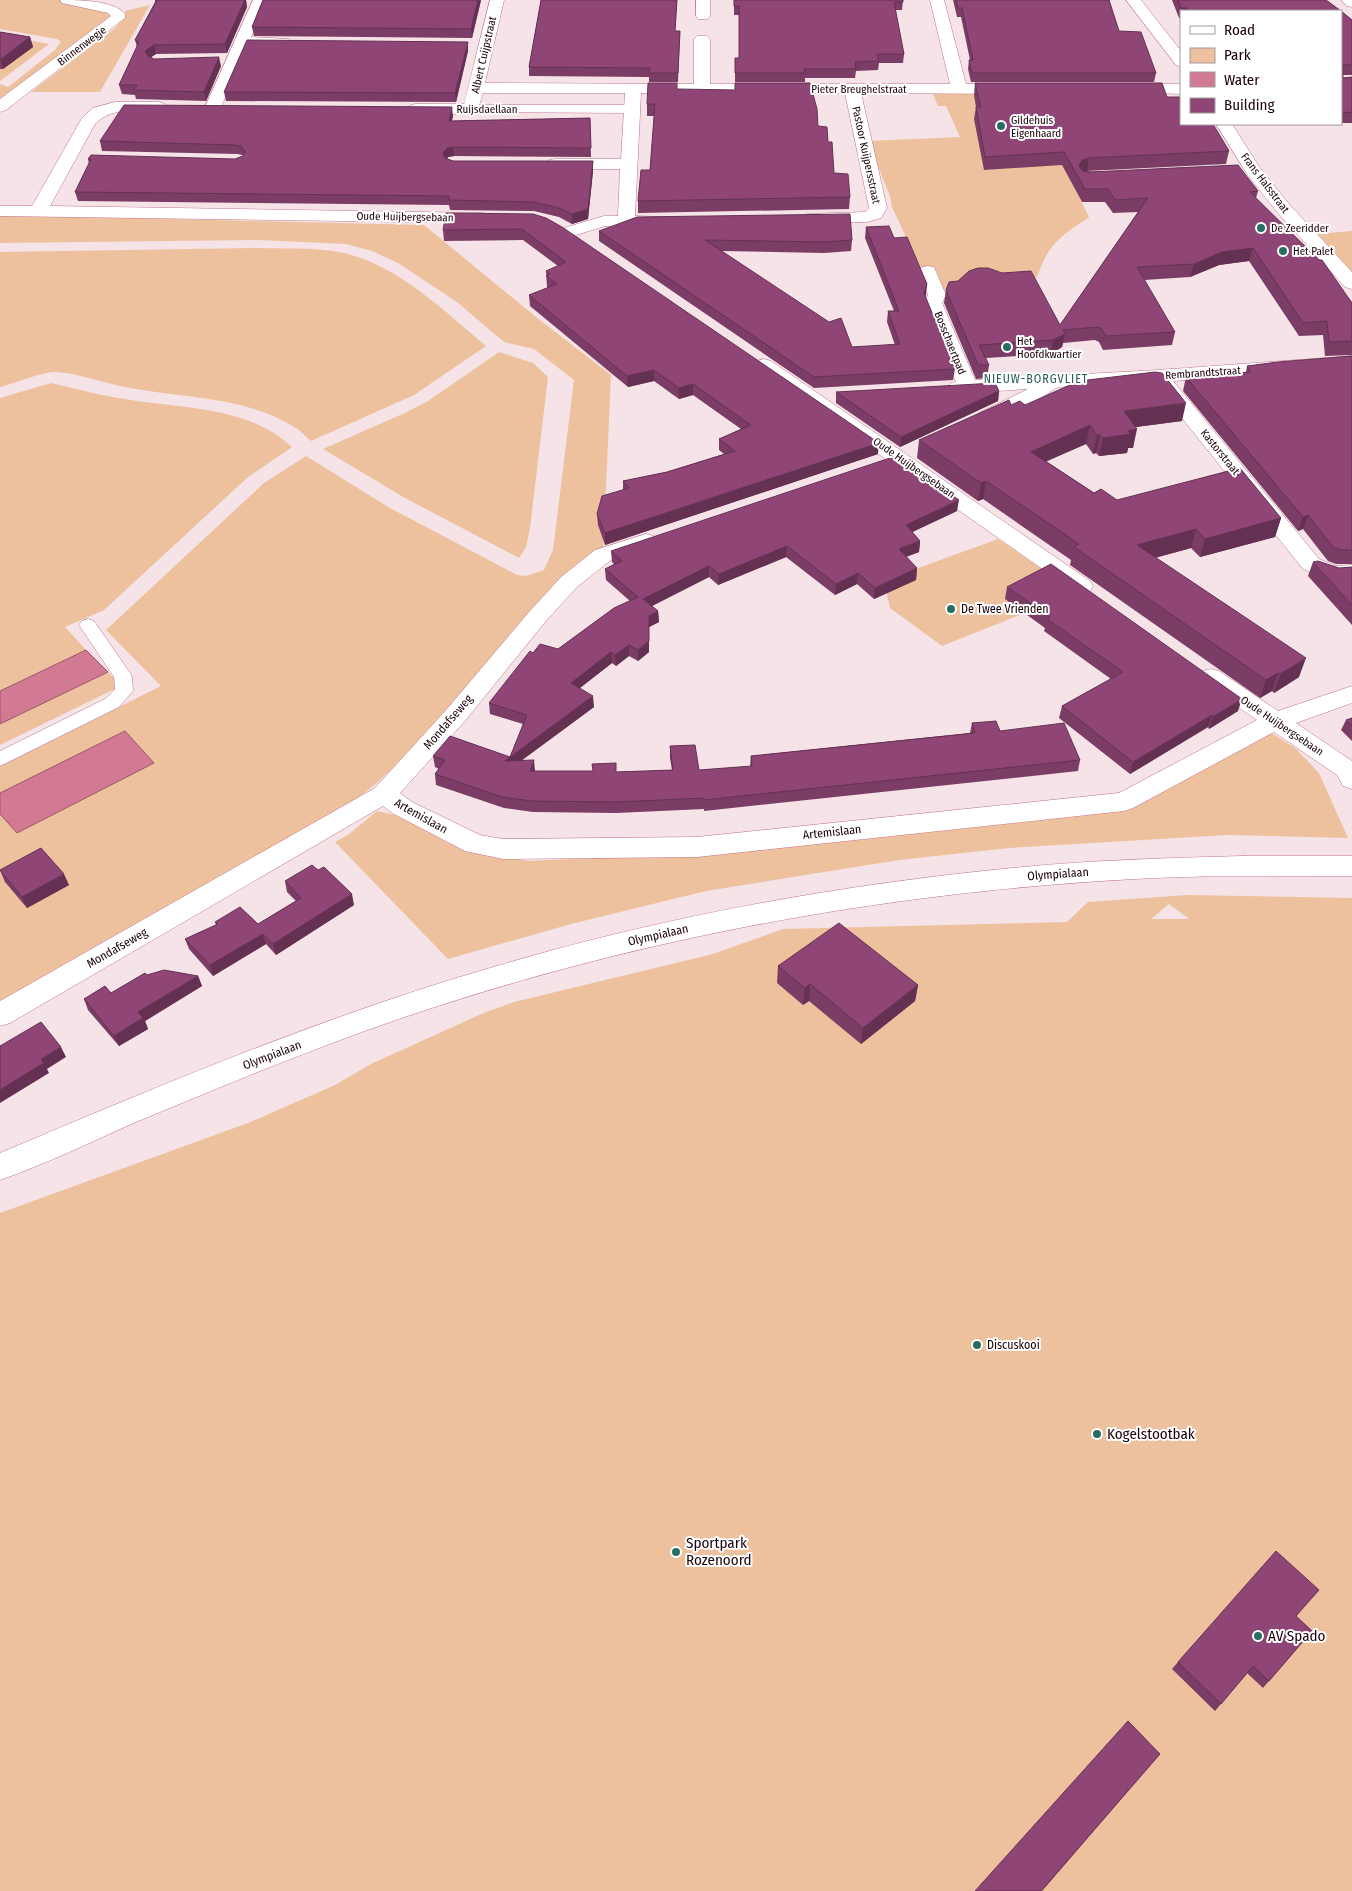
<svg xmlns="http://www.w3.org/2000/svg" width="1352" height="1891" font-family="'Fira Sans Condensed',sans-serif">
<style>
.green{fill:#edc19d;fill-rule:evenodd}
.water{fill:#d27993;stroke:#9b556a}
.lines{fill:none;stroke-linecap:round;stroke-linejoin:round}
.pedestrian-casing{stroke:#c07188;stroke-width:1}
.minor-casing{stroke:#c07188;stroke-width:1}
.tertiary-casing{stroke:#c07188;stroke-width:1}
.secondary-casing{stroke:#c07188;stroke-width:1}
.pedestrian{fill:#fff;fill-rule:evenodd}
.minor{fill:#fff;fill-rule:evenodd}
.tertiary{fill:#fff;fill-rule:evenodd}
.secondary{fill:#fff;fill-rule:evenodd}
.wall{fill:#7b3c65}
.shaded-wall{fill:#643153}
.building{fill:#8f4676;stroke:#643153}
.poi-dot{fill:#276d63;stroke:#fff;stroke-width:2}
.labels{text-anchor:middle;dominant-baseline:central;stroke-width:4;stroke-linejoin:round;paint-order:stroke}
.far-street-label{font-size:11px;fill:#1b020a;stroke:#fff}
.far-poi-label{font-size:11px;fill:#1b020a;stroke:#fff;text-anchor:start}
.far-quarter-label{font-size:12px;letter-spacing:1px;fill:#265d55;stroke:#fff}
.poi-label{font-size:12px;fill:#1b020a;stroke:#fff;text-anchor:start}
.street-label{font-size:12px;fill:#1b020a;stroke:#fff}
.near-poi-label{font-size:15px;fill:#1b020a;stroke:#fff;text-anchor:start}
</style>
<rect width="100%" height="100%" fill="#f5e3e7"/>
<g class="green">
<path d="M0,0H61L110,11L114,17L8,99L0,98V84L8,87L55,50L61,42L57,39L0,29Z"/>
<path d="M150,5L100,92H31L114,29L124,18L125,11Z"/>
<path d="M0,35L49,44L0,81Z"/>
<path d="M933,94H1027L1089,217C1060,237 1049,243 1037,277L1026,279L963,278L954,284V289L931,290L892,207L890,196L868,141L960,137L946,106H938Z"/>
<path d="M0,215L424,225L536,317L611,375L603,555L403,758L377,783L331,819L0,1002V814L17,833L125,731L0,793V766L161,686L106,630L264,483L306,456L390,508L517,575L526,576L544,570L553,550L574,380L534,349L504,342L457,302L398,263L372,251L346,244L257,240L0,243Z"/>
<path d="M1352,231V275L1318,234Z"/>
<path d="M255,248C282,249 312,247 339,252C396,263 443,310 486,346L414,395L311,441C306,437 302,432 296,428C248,397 185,398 130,388C107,384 78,373 55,372C44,371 13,384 0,387V252Z"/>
<path d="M499,352L533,363L548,377L530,528L526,547L519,558L405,498L323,449L407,412L428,401Z"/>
<path d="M51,383C80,390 108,397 137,401C189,408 252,409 292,447L248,477L104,610L65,627L86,650L0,691V398Z"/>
<path d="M998,539L1048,573L1025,613L942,646L890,608L886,591L888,579Z"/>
<path d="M108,672L121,686L0,745V724Z"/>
<path d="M1270,732L1295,748L1319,773L1348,838L1227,835L1009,848L899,860L706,891L571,924L448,959L335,842L348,835L377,811L400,816L448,843L469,851L529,861L700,853L1114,812L1130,810L1145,799Z"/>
<path d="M1187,895L1352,898V1891H0V1213L248,1123L335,1085L373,1063L486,1012L514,1002L713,954L783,929L1067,922L1088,902ZM1169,904L1188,918V919H1151Z"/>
</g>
<g class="water">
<path d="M86,650L108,672L0,724V691Z"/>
<path d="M125,731L154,763L17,833L0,814V793Z"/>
</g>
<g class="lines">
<defs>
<g id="pedestrian">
<path d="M471,105H632L638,109L632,113L467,112L465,109Z"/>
<path d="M88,619L94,621L130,673L132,677L133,691L119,707L0,766V751L105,699L115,689L114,677L79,625L82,621Z"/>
</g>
<g id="minor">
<path d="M60,0C77,0 114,0 125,14V18L6,110L0,112V99L111,16L108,13L62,3Z"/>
<path d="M253,0H267L251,37L289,39L292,42L289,45L284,47H247L221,107L219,110H207L205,107Z"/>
<path d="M490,0H504L485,83L694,84V39L697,36H707L710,39V84H950L930,0H944L966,84H1012L1018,86L1020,89L1018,92L1012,94L861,93L887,208L881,218L867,222L813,223L807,222L804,218L807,214L865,212L869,208L845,93H641L635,216L668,217L671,221L668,225L662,226H605L570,237L564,236L561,232L564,228L604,216H618L620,169H555L549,168L547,164L549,160L555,159H621L625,93H483L477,112L471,114H415L409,112L407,109L409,106L415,104H464Z"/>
<path d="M696,0H710V16L708,19H698L696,16Z"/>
<path d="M1126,0H1141L1181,51V67L1176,65Z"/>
<path d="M1127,84H1181V94L1121,92L1119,89L1121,86Z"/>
<path d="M115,102H159L165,104L167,107L165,110L159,112C135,112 113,106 95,124L50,206L483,213L489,214L492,218L489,222L483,223L0,216V206H32L82,118L93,108Z"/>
<path d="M1216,124H1232L1260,168L1289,204L1352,272V289L1345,287L1277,212L1247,174Z"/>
<path d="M928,266L934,267L946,295L942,303L975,380L1158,370L1352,356V368L1173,381L1319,559L1336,566L1352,565V579L1334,580L1303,569L1153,382L1058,387L1031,404L993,421L986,423L979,421L976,417L979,413L1028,389L968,393L951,391L948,387L951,383L956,382L924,303L928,295L919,271L922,267Z"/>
<path d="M764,359L771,361L1090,581L1093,586L1090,591L1082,593L1074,591L757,369L754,365L757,361Z"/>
<path d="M646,534L654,536L657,541L654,546L611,560L577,587L545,622L465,721L400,793L412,802L480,835L503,839L697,837L1119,793L1257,720L1203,683L1199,677L1203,671L1211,669L1219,671L1278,711L1352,686V703L1296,723L1352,761V789L1343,786L1337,775L1274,732L1133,808L1124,811L697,857L503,859L465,851L394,814L383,806L10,1023L0,1026V1001L375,788L447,709L529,612L561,577L595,550Z"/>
</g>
<path id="tertiary" d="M1341,0H1352V7L1347,6Z"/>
<path id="secondary" d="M1243,856H1352V876C1279,876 1207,875 1134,879C898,892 663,933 438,1006C335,1039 235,1081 136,1122C91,1142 46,1164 0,1180V1153C161,1085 322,1017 490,968C664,916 843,884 1023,867C1096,860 1170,858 1243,856Z"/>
</defs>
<use href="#pedestrian" class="pedestrian-casing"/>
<use href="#minor" class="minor-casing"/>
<use href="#tertiary" class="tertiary-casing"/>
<use href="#secondary" class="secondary-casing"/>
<use href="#pedestrian" class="pedestrian"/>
<use href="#minor" class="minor"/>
<use href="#tertiary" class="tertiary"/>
<use href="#secondary" class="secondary"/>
</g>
<g class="wall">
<path d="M155,0H246L247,7L227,53L156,54L150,57L154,59L221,66L206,101L136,99L135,95L122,94L119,85L137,47L135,40L155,2Z"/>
<path d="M263,0H481L472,38L254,36L252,27Z"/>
<path d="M541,0H677L675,31H680L678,82H649V77L529,76V67Z"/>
<path d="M734,0H903L902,10H895L904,54L903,63H879L878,70L856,71L855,78H805V82H735V58H739V15H734Z"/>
<path d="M953,0H1109L1119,31L1156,73L1154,82H971L968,69L969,60H970L961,17H957Z"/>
<path d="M1166,0H1326L1341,11H1181V18H1179L1172,0Z"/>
<path d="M1341,11L1352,20V75H1343V78L1352,77V123H1341Z"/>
<path d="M0,32L30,37L33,47L3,69H0Z"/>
<path d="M468,51L456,102L226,101L224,92Z"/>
<path d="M975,83L1167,97L1229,151L1226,164L1086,171L1258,191L1256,198L1352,303V355L1325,356L1323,335L1299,336L1249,261L1219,265L1190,277L1144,280L1175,332L1172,345L1103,350L1099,342L1095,340L1063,343L1062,347L1051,354L986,358L989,365L987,378L976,379L944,303L946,290L1060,325L1138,212L1113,213L1105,202H1082L1062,165L984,170L974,119L976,107L974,95Z"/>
<path d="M677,89L818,126L828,142L834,173L850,197L849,209L638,213V201L650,170L654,116H647V104Z"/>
<path d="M453,116L452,121L590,118L591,157L454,156L448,157L447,159L453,161L593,171L588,219L572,224L559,217L534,211L450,210L449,205L78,201L75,192L89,164L88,159H235L243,156V155L237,154L102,151L100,141Z"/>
<path d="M1301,124H1330L1302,125Z"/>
<path d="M533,214L878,454L605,545L598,525L597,514L623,490V481L667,472L724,454L719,450V439L741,429L693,395L679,399L654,381L628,387L530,306L529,295L548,288L547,287L546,271L558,266L523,240L444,241L443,230Z"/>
<path d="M866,227L894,238L927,284L925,297L955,369L953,380L814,388L599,241V231L852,240L851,251L824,253L721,251L852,347L895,345L887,322L888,311H894L865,238Z"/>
<path d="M1352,356V564H1336L1328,561L1303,529L1298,531L1183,391L1186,377L1246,372L1247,366Z"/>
<path d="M999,391L998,401L900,447L836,403V392Z"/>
<path d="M1011,405H1025L1182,421L1136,427L1133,448H1128L1127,453L1099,456L1096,453L1093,454L1086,444L1046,461L1094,493L1117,500L1281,518L1275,537L1200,557L1191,548L1155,558L1299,677L1274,693L1272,691L1260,698L1070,565L1071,560L983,499L978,501L917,458L919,440Z"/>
<path d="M957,511L912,532L920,541L919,552L906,557L917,568L916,580L874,599L857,584L835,595L786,557L718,585L709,577L652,606L658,611L659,622L649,627V652L638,661L629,656L616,666L612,663L580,688L594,707L522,760L535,771L616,772L672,770L670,758V746L699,770L750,767L751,756L970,733L972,723L1000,731L1080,760L1078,771L704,811V809L616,813L533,812L504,808L436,785L435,774L439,769L435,767L433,756L510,757L523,724L490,714L489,703L533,653L558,649L630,601L606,580L605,569L614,564L612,562L611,551Z"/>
<path d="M1313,562L1339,568L1352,567V625L1308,576Z"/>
<path d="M1007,587L1238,711L1209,729L1208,727L1130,774L1059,718L1062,706L1111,679L1044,631L1045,628L1005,599Z"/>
<path d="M1352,718V741L1341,730L1346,720Z"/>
<path d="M0,870L69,885L27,908L5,882Z"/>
<path d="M285,881L354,905L276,955L266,944L213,976L189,949L185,939L216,925L215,922L258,924L296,901L287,892Z"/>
<path d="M778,966L918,985L915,1001L861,1044L809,1001L803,1005L777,983Z"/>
<path d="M147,975L198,976L202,986L145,1021L148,1029L119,1046L88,1010L84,999L111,993Z"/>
<path d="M1296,1617L1312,1631L1263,1688L1247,1673L1215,1711L1172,1669L1178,1662Z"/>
</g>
<g class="shaded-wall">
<path d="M245,0H246L247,7L227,53L225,44Z"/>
<path d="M478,0H481L472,38L471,29Z"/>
<path d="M30,37L33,47L3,69L1,60Z"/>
<path d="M468,42V51L456,102L455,93Z"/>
<path d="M154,45L156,54L147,60L145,51Z"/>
<path d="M219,57L221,66L206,101L204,92Z"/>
<path d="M452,107L453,116L449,130V121Z"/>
<path d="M453,147L454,156L448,157L444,162L443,153L447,148Z"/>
<path d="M1089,158L1087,171L1080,173L1079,166L1082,160Z"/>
<path d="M593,161V171L588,219L572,224V214Z"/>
<path d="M1253,248L1249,261L1219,265L1190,277L1194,264L1222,252Z"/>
<path d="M927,284L926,295L922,304L924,293Z"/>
<path d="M1065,334L1062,347L1051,354L1053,340Z"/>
<path d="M654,370V381L628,387L627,376Z"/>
<path d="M693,384V395L679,399V388Z"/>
<path d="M999,391L998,401L900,447L901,437Z"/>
<path d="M1186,403L1182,421L1120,429L1124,411Z"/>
<path d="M1090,425L1086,444L1027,470L1031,452Z"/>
<path d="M1137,429L1133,448H1128L1127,453L1099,456L1103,438L1128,431Z"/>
<path d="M1097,435H1100L1096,453L1093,454Z"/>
<path d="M879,443L878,454L605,545V533Z"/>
<path d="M986,481L983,499L978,501L981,483Z"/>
<path d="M959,500L957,511L904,536L906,525Z"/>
<path d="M1308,515L1303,529L1298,531L1303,517Z"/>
<path d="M1281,518L1275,537L1200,557L1205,539Z"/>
<path d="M1196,529L1191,548L1132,564L1137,545Z"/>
<path d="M920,541L919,552L897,560L899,549Z"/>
<path d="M787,546L786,557L718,585L719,574Z"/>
<path d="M709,566V577L644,610L643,599Z"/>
<path d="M917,568L916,580L874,599L875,588Z"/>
<path d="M858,573L857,584L835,595L836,584Z"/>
<path d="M658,611L659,622L649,627V652L638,661V650L649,616Z"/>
<path d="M629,645V656L616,666L615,655Z"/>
<path d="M611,652L612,663L572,694L571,683Z"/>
<path d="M1306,658L1299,677L1274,693L1280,674Z"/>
<path d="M1278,673L1272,691L1260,698L1266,680Z"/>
<path d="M593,696L594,707L506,772L505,761Z"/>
<path d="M1242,699L1238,711L1209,729L1213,717Z"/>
<path d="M1212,715L1208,727L1130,774L1133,762Z"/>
<path d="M534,760L535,771H530Z"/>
<path d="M64,874L69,885L27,908L22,897Z"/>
<path d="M352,894L354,905L276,955L273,944Z"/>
<path d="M263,934L266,944L213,976L210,965Z"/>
<path d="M198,976L202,986L145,1021L148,1029L119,1046L114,1036L138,1012Z"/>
<path d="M810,984L809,1001L803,1005L805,988Z"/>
<path d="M918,985L915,1001L861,1044L863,1028Z"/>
<path d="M61,1047L66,1057L47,1069L49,1073L0,1103V1090L41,1059Z"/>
<path d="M1160,1754L1042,1891H1041Z"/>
</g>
<g class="building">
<path d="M157,0H245L225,44L154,45L145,51L148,56L154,59L219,57L204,92L134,90L137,85H119L139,42L135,40Z"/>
<path d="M263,0H478L471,29L252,27Z"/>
<path d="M541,0H677L675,31H680L678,73H649L650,68L529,67Z"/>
<path d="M734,0H903V2H894L904,54H877L879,61L855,62L856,69H804L805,73H735V58H739V6H734Z"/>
<path d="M956,0H1109L1119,31L1141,32L1156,73H972L969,60H973L962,8H958Z"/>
<path d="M1178,0H1326L1341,11H1188L1187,8H1181Z"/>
<path d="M1341,11L1352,20V65H1343V78L1352,77V112L1341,113Z"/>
<path d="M0,32L30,37L0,60Z"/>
<path d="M247,40L468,42L455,93L224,92Z"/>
<path d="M648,83H677V89L735,90V83H810L817,109L818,126L827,127L828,142H832L834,173L848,174L850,197L638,201L641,170H650L655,104H647Z"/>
<path d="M975,83H1162L1167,97H1181V124H1213L1229,151L1089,158L1082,160L1079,166L1083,171L1090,172L1238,165L1258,191L1250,192L1319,260H1322L1352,303V341L1329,342L1327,321L1303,323L1253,248L1222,252L1194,264L1137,267L1175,332L1106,336L1101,328L1097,327L1063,330L1065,334L1053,340L979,345L989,365H978L946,290L949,282L958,281L969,271L978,268H988L1002,273L1031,271L1060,325L1148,198L1115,200L1108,189H1085L1064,152L985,157L976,107H981Z"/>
<path d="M124,105L452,107L449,121L590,118L591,148L453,147L447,148L443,153L445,158L453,161H593L588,209L572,214L559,208L534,202L449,200V196L75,192L91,159H88L91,155L235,159L243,156L245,151L241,146L235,145L100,141Z"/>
<path d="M446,213L533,214L546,218L562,227L879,443L605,533L597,514L602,496L629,488L623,481L667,472L735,451L719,439L751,425L693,384L679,388L654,370L627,376L529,295L557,284L546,276L550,274L546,271L566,262L522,229L443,230Z"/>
<path d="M850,214L852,240L825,242L705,240L829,322L841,318L852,347L900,344L888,311H899L866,227L889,226L894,238L907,237L927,284L924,293L955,369L814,377L599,231L637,217Z"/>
<path d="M1352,356V550H1341L1333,547L1308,515L1303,517L1186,377L1251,372L1247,366L1278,362Z"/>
<path d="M1155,372L1162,373L1186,403L1124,411L1137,429L1128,431L1131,434L1103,438L1100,435H1097L1090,425L1031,452L1094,493L1101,489L1117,500L1240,468L1281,518L1205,539L1196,529L1137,545L1306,658L1280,674L1278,673L1266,680L1074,547L1079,544L986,481L981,483L919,440L1009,400L1011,405L1020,401L1025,405L1079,381Z"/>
<path d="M995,383L999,391L901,437L836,392Z"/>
<path d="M896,456L959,500L906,525L920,541L899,549L917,568L875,588L858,573L836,584L787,546L719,574L709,566L643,599L658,611L649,616V641L638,650L629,645L615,655L611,652L571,683L593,696L505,761L534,760L530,771H593L592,764L616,763V772L673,770L670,746L695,745L699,770L752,766L751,756L975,733L972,723L996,721L1000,731L1064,723L1080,760L704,800V798L616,802L532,801L502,797L435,774L445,760L433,756L450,736L510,757L527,715L489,703L530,651L533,653L540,644L558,649L614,608L638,597L605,569L622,561L611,551Z"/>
<path d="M1318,561L1339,568L1352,567V605L1313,562Z"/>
<path d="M1051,564L1242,699L1213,717L1212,715L1133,762L1062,706L1123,672L1047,619L1050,617L1007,587Z"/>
<path d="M1352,718V726L1346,720Z"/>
<path d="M41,848L64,874L22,897L0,870Z"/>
<path d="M312,865L318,870L324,867L352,894L273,944L263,934L210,965L185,939L218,924L215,922L240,907L258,924L301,898L285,881Z"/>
<path d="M839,923L918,985L863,1028L810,984L805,988L778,966Z"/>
<path d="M164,970L198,976L138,1012L143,1018L114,1036L84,999L105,986L111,993L145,973L147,975Z"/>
<path d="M41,1022L61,1047L41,1059L44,1063L0,1090V1046Z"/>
<path d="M1276,1551L1319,1590L1296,1616L1312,1631L1269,1681L1253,1666L1221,1704L1178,1662Z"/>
<path d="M1128,1721L1160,1754L1041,1891H975Z"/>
</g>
<g class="poi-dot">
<circle cx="1001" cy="126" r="5"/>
<circle cx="1261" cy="228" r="5"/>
<circle cx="1283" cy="251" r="5"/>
<circle cx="1007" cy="347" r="5"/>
<circle cx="951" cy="609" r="5"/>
<circle cx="977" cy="1345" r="5"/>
<circle cx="1097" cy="1434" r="5"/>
<circle cx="676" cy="1552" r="5"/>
<circle cx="1258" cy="1636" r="5"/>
</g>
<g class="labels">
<g class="far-street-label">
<text transform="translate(82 46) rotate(-37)">Binnenwegje</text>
<text transform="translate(484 55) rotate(-77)">Albert Cuijpstraat</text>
<text x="859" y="89">Pieter Breughelstraat</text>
<text x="487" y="109">Ruijsdaellaan</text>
<text transform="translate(866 155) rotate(78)">Pastoor Kuijpersstraat</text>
<text transform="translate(1265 183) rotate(53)">Frans Halsstraat</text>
<text transform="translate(405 217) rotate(1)">Oude Huijbergsebaan</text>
<text transform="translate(950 343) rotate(68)">Bosschaertpad</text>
<text transform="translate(1203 373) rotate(-4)">Rembrandtstraat</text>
<text transform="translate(1220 452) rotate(51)">Kastorstraat</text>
<text transform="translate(914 468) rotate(35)">Oude Huijbergsebaan</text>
<text transform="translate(1282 726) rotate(34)">Oude Huijbergsebaan</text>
</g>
<g class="far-poi-label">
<text x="1011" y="120">Gildehuis<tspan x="1011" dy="13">Eigenhaard</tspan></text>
<text x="1271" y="228">De Zeeridder</text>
<text x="1293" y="251">Het Palet</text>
<text x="1017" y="341">Het<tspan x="1017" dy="13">Hoofdkwartier</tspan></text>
</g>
<g class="far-quarter-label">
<text x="1036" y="379">NIEUW-BORGVLIET</text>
</g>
<g class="poi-label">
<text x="961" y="609">De Twee Vrienden</text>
<text x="987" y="1345">Discuskooi</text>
</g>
<g class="street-label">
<text transform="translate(448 722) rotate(-49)">Mondafseweg</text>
<text transform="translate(421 816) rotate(29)">Artemislaan</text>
<text transform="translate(832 832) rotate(-6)">Artemislaan</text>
<text transform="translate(1058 874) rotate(-4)">Olympialaan</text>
<text transform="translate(658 935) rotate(-13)">Olympialaan</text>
<text transform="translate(117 948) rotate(-30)">Mondafseweg</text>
<text transform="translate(272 1055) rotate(-21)">Olympialaan</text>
</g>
<g class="near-poi-label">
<text x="1107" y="1434">Kogelstootbak</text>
<text x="686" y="1543">Sportpark<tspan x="686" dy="17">Rozenoord</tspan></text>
<text x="1268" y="1636">AV Spado</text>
</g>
</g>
<rect x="1180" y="10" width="162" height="115" fill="#ffffff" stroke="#a49a9d"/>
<rect x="1190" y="26" width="25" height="8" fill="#ffffff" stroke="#a49a9d"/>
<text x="1224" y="35" font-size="15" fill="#1b020a">Road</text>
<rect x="1190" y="48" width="25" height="15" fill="#edc19d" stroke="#a49a9d"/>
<text x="1224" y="60" font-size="15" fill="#1b020a">Park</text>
<rect x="1190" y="72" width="25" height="15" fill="#d27993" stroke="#a49a9d"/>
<text x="1224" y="85" font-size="15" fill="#1b020a">Water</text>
<rect x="1190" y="98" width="25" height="15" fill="#8f4676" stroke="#a49a9d"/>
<text x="1224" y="110" font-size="15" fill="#1b020a">Building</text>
</svg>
